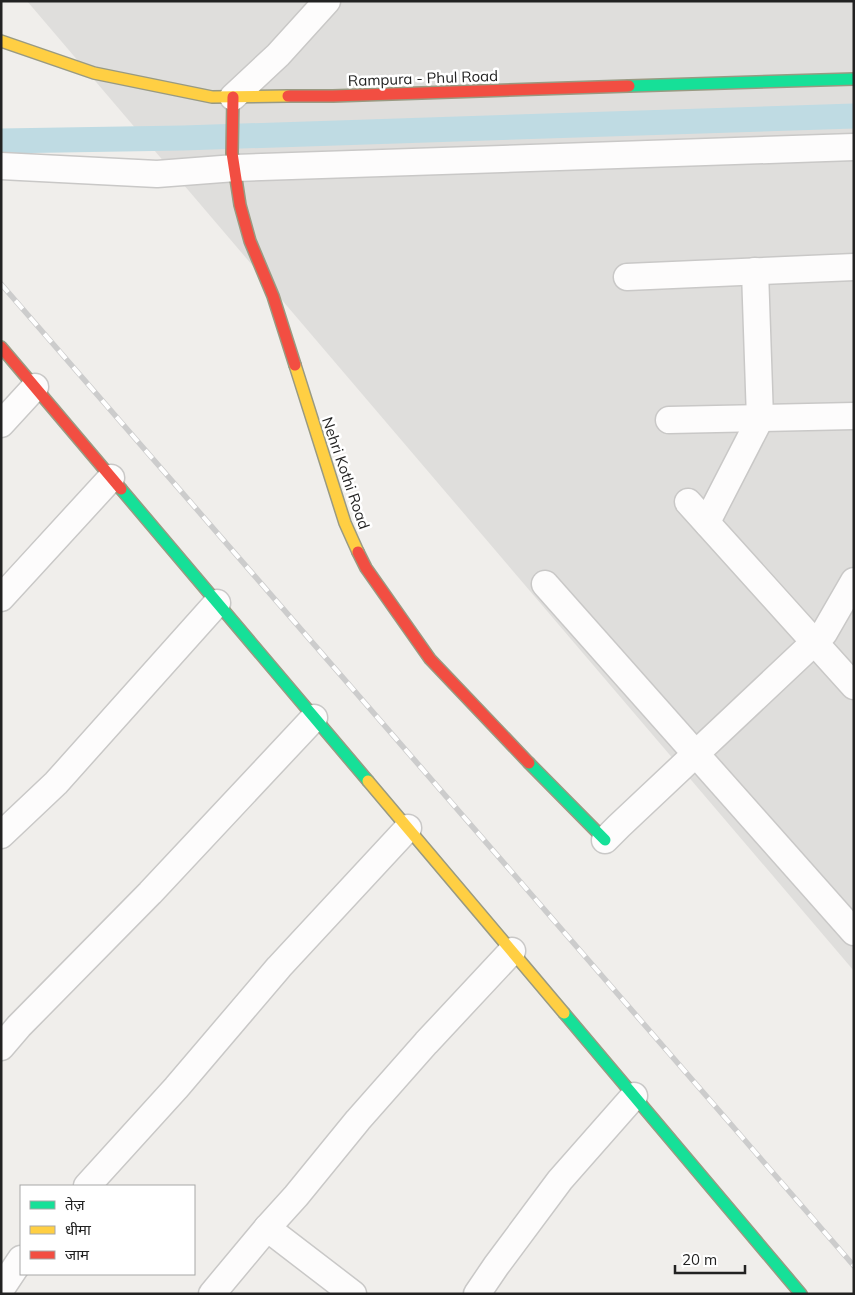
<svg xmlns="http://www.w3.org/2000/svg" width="855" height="1295" font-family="Mulish,'Noto Sans Devanagari',sans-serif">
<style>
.residential{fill:#dfdedc}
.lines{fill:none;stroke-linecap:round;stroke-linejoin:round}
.canal{stroke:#bfdbe3;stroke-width:25}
.street-casing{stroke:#c9c8c7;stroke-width:29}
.fast-casing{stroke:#999a82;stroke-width:14}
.slow-casing{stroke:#999a82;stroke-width:14}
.jam-casing{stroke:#999a82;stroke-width:14}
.street{stroke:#fdfcfc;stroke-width:26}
.fast{stroke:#16e098;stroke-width:11}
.slow{stroke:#ffcf43;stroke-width:11}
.jam{stroke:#f24e42;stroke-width:11}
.rail-casing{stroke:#ccc;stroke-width:5.5}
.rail{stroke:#fff;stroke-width:4;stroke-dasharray:11;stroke-linecap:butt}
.labels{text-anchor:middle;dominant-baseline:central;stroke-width:5;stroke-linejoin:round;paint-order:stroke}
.street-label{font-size:15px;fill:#222;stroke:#fff}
</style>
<rect width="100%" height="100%" fill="#f0eeeb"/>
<path class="residential" d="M27,1H854V971Z"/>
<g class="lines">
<path class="canal" d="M1,141L183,138L854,116"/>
<defs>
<g id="street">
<path d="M233,97L278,55L327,1"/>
<path d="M1,166L157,174L235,168L854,147"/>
<path d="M627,277L854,267"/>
<path d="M669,420L854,416"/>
<path d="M1,424L35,387"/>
<path d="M688,502L854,686"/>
<path d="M708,524L710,516L760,419L755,271"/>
<path d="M545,584L854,932"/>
<path d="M1,598L111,478"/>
<path d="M1,835L56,783L217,603"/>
<path d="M605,840L619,826L824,633L854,581"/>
<path d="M1,1047L19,1026L150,893L314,718"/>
<path d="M87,1186L176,1088L279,967L408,828"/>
<path d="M267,1228L353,1294"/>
<path d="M1,1289L21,1259"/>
<path d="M212,1294L267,1228L296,1196L358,1120L426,1043L512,951"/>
<path d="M477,1294L496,1266L560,1180L634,1096"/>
</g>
<g id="fast">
<path d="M629,86L854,79"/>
<path d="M121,489L368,781"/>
<path d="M529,763L605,840"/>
<path d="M564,1013L801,1294"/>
</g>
<g id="slow">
<path d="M1,41L94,73L212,97L288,96"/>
<path d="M295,365L345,523L358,552"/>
<path d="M368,781L564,1013"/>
</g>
<g id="jam">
<path d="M288,96H333L629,86"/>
<path d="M233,97L232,153L240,205L250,241L273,296L295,365"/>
<path d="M1,347L121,489"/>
<path d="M358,552L366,568L430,659L529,763"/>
</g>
</defs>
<use href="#street" class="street-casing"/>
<use href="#fast" class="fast-casing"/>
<use href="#slow" class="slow-casing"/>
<use href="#jam" class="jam-casing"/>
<use href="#street" class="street"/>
<use href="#fast" class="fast"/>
<use href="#slow" class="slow"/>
<use href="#jam" class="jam"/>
<defs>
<path id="rail" d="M1,284L854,1266"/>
</defs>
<use href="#rail" class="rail-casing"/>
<use href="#rail" class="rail"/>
</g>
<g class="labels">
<g class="street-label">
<text transform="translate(423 78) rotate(-2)">Rampura - Phul Road</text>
<text transform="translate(346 473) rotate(71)">Nehri Kothi Road</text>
</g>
</g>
<rect width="855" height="1295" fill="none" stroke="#222222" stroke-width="5"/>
<rect x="20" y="1185" width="175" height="90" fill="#ffffff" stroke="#a7a7a7"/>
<rect x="30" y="1201" width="25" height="8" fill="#16e098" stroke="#a7a7a7"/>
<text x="65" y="1210" font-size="15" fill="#222222">तेज़</text>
<rect x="30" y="1226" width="25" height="8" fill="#ffcf43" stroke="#a7a7a7"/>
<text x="65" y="1235" font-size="15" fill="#222222">धीमा</text>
<rect x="30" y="1251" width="25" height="8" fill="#f24e42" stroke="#a7a7a7"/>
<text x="65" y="1260" font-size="15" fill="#222222">जाम</text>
<path d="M675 1265v8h70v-8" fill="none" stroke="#222222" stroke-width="2.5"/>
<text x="682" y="1265" font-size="15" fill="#222222" stroke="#ffffff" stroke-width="4" paint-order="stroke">20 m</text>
</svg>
